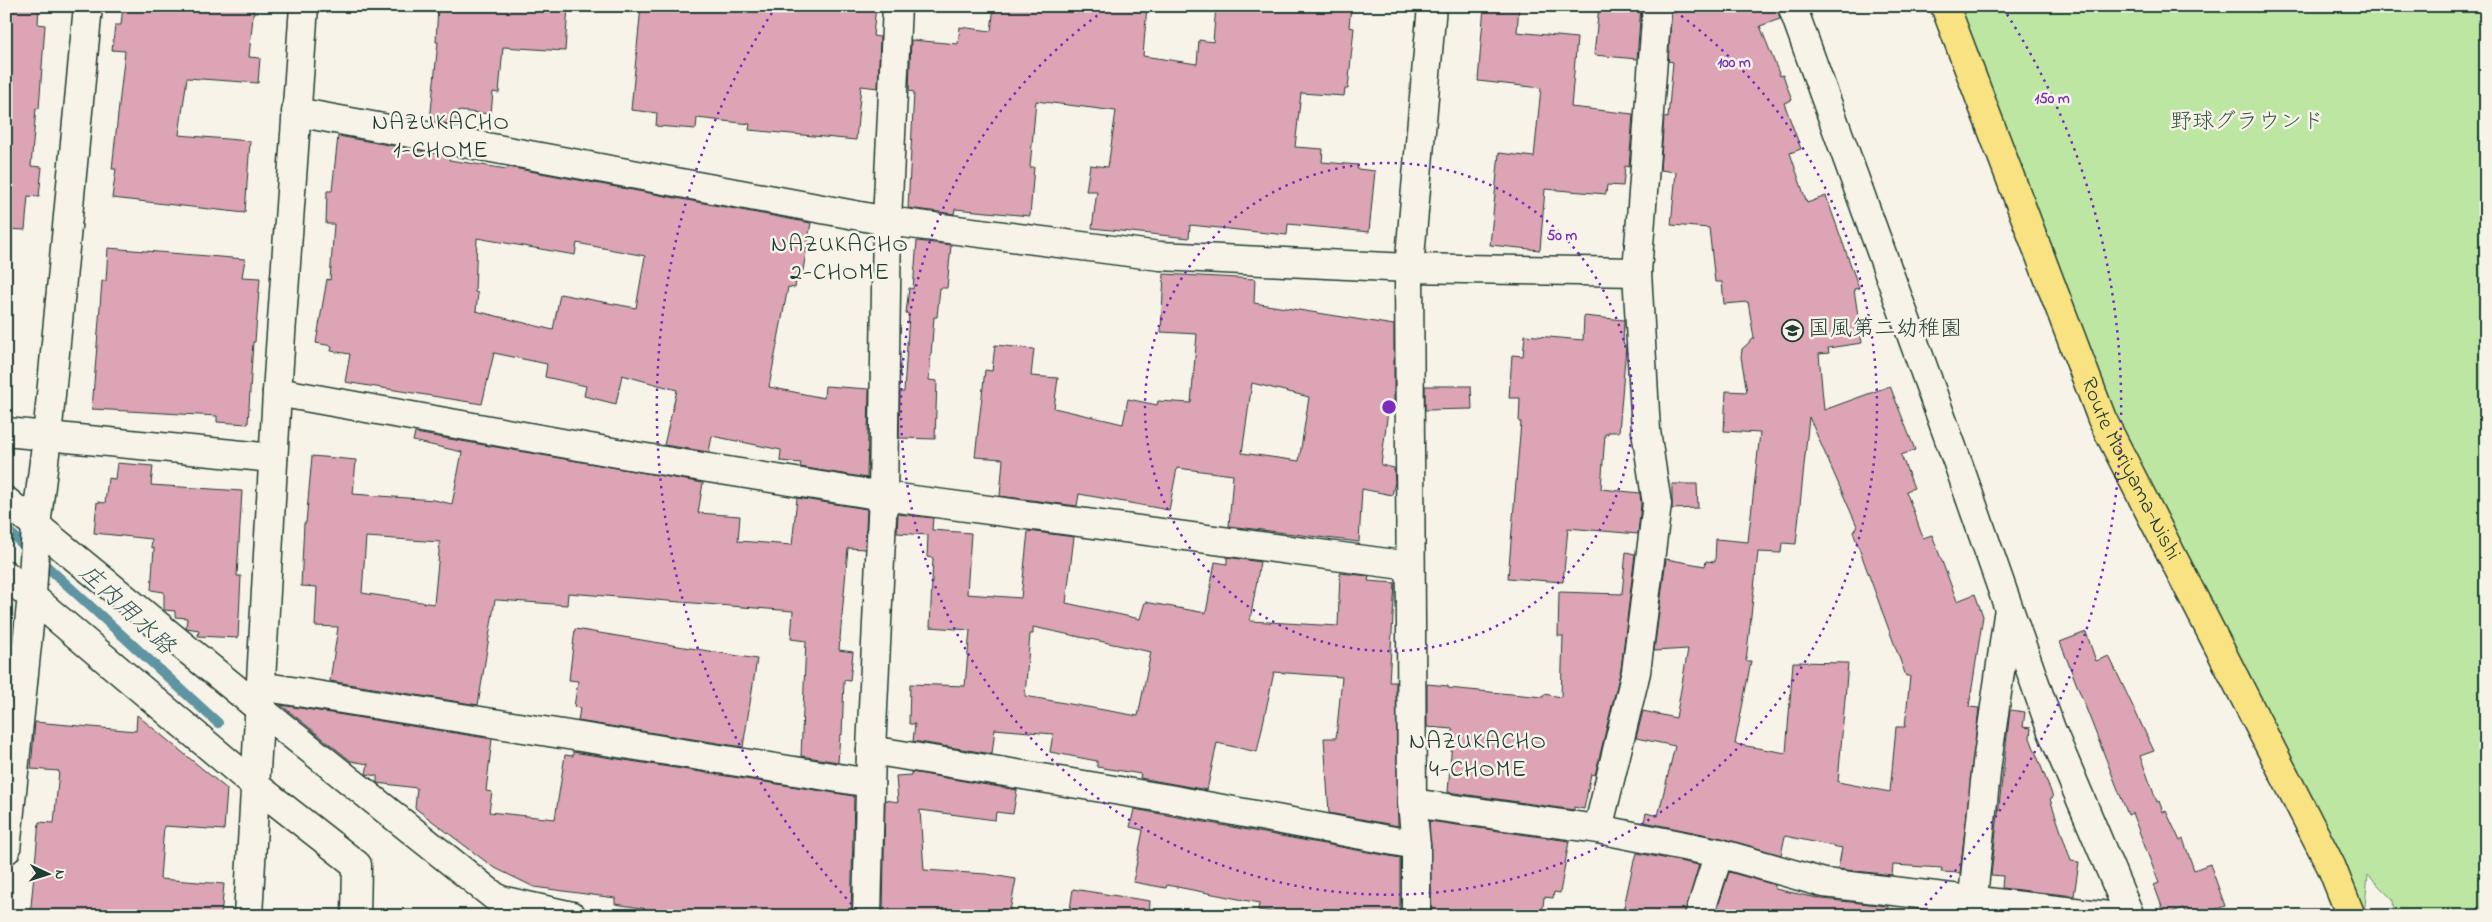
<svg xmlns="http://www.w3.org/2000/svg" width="2492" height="922" font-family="'Indie Flower','Klee One',sans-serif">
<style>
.green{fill:#bde6a3;stroke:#6e926c}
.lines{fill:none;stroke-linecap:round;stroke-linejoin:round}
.stream{stroke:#5f94a2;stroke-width:10}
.building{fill:#dca4b4;stroke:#1f3d34;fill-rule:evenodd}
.minor-casing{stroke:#1f3d34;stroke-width:31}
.major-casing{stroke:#1f3d34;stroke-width:31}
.minor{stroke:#f7f3e8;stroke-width:28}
.major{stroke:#f8e281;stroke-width:28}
.ring{fill:none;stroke:#7b2cbf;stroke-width:2.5;stroke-dasharray:2.5 5}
.labels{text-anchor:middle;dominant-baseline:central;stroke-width:5;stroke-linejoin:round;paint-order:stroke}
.park-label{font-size:22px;fill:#375645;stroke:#f7f3e8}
.poi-label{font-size:22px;fill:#1f3d34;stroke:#f7f3e8;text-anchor:start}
.street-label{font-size:22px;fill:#1f3d34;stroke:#f7f3e8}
.neighbourhood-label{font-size:24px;letter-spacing:1px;fill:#1f3d34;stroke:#f7f3e8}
.water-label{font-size:24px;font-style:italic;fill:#345a59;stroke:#f7f3e8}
.centre{fill:#7b2cbf;stroke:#f7f3e8;stroke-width:2.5}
.ring-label{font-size:15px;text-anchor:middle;font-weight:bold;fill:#7b2cbf;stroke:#f7f3e8;stroke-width:5;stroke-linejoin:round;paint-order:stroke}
</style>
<rect width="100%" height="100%" fill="#f7f3e8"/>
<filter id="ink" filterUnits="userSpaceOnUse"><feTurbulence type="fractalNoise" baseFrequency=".02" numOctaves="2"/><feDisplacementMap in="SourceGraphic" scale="10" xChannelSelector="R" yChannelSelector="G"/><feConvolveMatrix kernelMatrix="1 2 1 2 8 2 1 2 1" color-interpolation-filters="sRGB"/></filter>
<g filter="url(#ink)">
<path class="green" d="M1945,6H2486V916H2394L2393,900L2368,875L2364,916L2102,419Z"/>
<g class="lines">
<path class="stream" d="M6,529L218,723"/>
</g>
<g class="building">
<path d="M6,6H39L38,24L45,25L39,109L36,108L31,166L42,167L39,197L28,196L25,230L6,229Z"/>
<path d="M123,6H254L249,57L260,58L258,83L187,78L179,135L250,141L245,213L112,198L116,169H112L125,51L112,50L115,25H121Z"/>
<path d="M438,6H568L565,51L503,47L499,93L493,92L491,114L458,111L455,125L430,121L438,42H436Z"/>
<path d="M641,6H876L873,36L880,37L878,88L861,86L856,140L749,130L750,124L697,118L696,129L656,126L657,113L631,110Z"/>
<path d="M994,6H1147L1143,56L1197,64L1199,40L1213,42L1216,6H1351L1349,27L1354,28L1348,89H1345L1344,96L1301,93L1295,147L1323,149L1322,162L1358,165L1357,169L1375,171L1369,232L1288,224L1287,235L1190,225L1189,238L1092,228L1097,191H1086L1090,165L1108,167L1116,111L1036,101L1030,167H1034L1030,216L955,209L954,214L908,208L914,92L909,91L911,40L958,44L960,27L991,31Z"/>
<path d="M1484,6H1519L1517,32L1577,38L1571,107L1633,114L1629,167L1625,166L1623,186L1607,185L1606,194L1545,189L1540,250L1490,245L1499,153L1534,157L1541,88L1478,81Z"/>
<path d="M1599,6H1641L1637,59L1594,55Z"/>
<path d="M1672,6H1777L1780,19L1760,26L1780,76L1783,75L1792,100L1784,103L1801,149L1790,153L1807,203L1826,196L1859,288L1854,289L1862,343L1828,348L1829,353L1819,354L1824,410L1890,386L1915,450L1901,455L1914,488L1906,491L1923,538L1932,535L1957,601L1975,594L1983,616L1969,707L1979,708L1960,873L1941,872L1942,868L1893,865L1892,875L1838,869L1842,848L1785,836L1781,855L1722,838L1644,822L1646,813L1658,816L1675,746L1636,738L1643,711L1676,718L1688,649L1654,651L1666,559L1705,566L1706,561L1715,562L1716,539L1748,542L1760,433L1724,431L1726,391L1747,392L1741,357L1742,349L1754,338L1748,302L1724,304L1722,282H1715L1709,228L1671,225L1676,172L1660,170L1664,117L1668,118L1673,62L1668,61ZM1809,417L1857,526L1853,532L1906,676H1910L1905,727H1896L1890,792L1838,782L1848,663L1793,662L1786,753L1735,744L1751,661H1746L1758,552L1781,553L1782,543L1796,544Z"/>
<path d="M338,136L450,156L449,160L507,169L508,167L811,223L802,276L797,275L795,288L788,287L769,387L824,398L825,386L869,389L867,478L800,467L801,463L780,461L781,450L712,436L709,452L664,445L677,390L622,375L616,404L584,396L586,386L545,377L547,364L494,353L482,404L345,382L350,354L331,351L332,346L316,343L327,279L330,280L334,224H326L327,191H332ZM477,238L575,255L577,243L645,256L636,308L560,294L553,330L476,311L478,293L475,292Z"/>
<path d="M917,241L951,245L947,288H940L937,317H934L929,380L937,381L935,439L899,438L900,392H904L909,314L906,313L909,288L913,289Z"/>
<path d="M108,248L245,259L242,277L260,278L255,342H253L248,424L217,422V416L92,409L102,281H106Z"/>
<path d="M1164,274L1255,279L1254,303L1394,325V411H1388L1381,465L1394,468L1395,482L1392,495L1362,489L1359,542L1229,526L1233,475L1177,468L1169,510L1079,494L1077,506L1000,496L1003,459L975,457L985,370L992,371L995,345L1034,349L1031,376L1058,378L1054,408L1123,424L1128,399L1157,405L1158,401L1191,403L1197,334L1161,332ZM1252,383L1309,397L1299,461L1242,453Z"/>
<path d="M1584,316L1624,320L1623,343L1626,346L1619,432H1608V434H1605L1601,489L1640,493L1641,504L1638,534L1568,528L1563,582L1508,578L1521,422H1519L1520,398H1509L1512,355L1523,356L1525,335L1583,340Z"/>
<path d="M1425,386H1471L1472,409L1425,410Z"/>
<path d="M415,433L703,483L698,513L740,516L738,541L792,545L797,498L867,509L865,549L848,548L839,650L853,652L850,681L844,680L842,735H840L838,762L801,756L806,641L791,639L793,611L568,593L567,605L498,600H495L478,705L330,681L338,627L315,626L317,587L301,586L304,523H306L312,456L356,460L353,494L434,500L452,504L462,452L413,441ZM366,537L440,542L434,604L362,593Z"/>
<path d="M117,463L153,466L151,485L242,491L237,576H241L238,638L198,636L199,630L186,628L187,618L175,617V611L164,610V592L151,590L154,548L151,547L152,539L94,533L97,502L105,503L108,478L115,479Z"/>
<path d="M1672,484H1697L1698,508L1672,509Z"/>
<path d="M898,514L933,518L932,530L971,533L967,594L1021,598L1028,531L1074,537L1066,603L1140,619L1145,602L1206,613L1215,562L1227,564V557L1260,562L1250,621L1338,626L1340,573L1369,576L1368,581L1395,583L1389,682H1396L1398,826L1329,813L1324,738H1336L1342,677L1274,672L1257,752L1217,743L1207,790L1140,778L1141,774L1097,767V761L1050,752L1053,734L995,729L992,754L913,741L915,724H909L910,684L965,686L970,630L930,627L933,558L927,557L928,535L897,533ZM1033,627L1151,652L1138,716L1025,696L1030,634H1033Z"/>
<path d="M1626,552L1635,554L1621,669L1595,775L1591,774L1584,809L1574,807V810L1448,792L1453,729L1427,727V684L1448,686V688L1543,697L1544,694L1561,697L1563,636H1558L1559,592L1622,594Z"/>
<path d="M575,629L757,659L743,747L578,721L580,708L574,707L578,681L569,680Z"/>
<path d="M2086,632L2096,661L2109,656L2154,751L2140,756L2157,802L2159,801L2163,812L2166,811L2180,841L2183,839L2194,870L2210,864L2225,906L2198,916H2187L2183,908L2165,915L2154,885L2159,883L2132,813L2128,815L2060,642Z"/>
<path d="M281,705L492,739L486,791L492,792L489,812L555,819L565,755L573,756V752L854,796L851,916H693L615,904V898L534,887L493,867L415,808L417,788L377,783V776L366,774L368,764L351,761Z"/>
<path d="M2010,710L2025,712L2023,727L2031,728L2030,738L2053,797L2050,799L2071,861L2079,862L2074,896L2002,888L2003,876L1991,875Z"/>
<path d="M137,715L227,789L224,830L164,826L160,879L224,884L221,916H30L39,822L54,823L59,771L31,769L35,722L136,731Z"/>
<path d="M911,772L1017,790L1013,814L996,812L995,820L920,810L924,870L986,874L1016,879L1009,916H883L885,800L898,802L896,776L911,775Z"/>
<path d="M1134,809L1400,858V916H1299L1258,910L1259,903L1167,885L1166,888L1133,882L1143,830L1130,827Z"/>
<path d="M1429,821L1569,841L1560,893L1554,892L1553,898L1544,897L1542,916H1432Z"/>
<path d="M1637,853L1699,865L1684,916H1622L1634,860H1635Z"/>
<path d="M1729,872L1775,885V889L1822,899L1888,906L1887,916H1715Z"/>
<path d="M1073,889L1150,901L1149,916H1069Z"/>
</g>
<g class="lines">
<defs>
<g id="minor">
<path d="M1792,6L1960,469L2051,729L2130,916"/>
<path d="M296,112L887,221L1160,256L1409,268L1637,272"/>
<path d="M277,392L640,457L883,496L1410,566"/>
<path d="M6,432L273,458"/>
<path d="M6,501L260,709L519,916"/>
<path d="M6,575L256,786L357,865L356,916"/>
<path d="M260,686L870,783"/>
<path d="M871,750L1169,799L1416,845"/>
<path d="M1412,803L1598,829L1719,853L1824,883L2109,916"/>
<path d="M1598,829L1636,672L1657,504L1646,431L1637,272L1657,6"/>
<path d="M6,850L32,595L36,526L47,437L88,6"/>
<path d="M500,900L572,916"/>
<path d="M248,916L277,392L304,6"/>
<path d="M867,916L871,750L883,496L887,221L897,6"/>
<path d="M1416,916V845L1412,803L1409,268L1432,6"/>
<path d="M1699,916L1719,853"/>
<path d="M1971,916L1987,763L2008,615"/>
</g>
<g id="major">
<path id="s1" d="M1945,6L2102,419L2331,866L2351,916"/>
</g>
</defs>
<use href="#minor" class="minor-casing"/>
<use href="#major" class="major-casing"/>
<use href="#minor" class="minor"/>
<use href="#major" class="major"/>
</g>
</g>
<g class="ring">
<circle cx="1389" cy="407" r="244"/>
<path d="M1669 7A488 488 0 1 1 1109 7"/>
<path d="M862 915A732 732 0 0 1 775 8M2003 8A732 732 0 0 1 1916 915"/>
</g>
<defs>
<symbol id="school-ring" viewBox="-11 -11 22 22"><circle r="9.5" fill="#f7f3e8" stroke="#1f3d34" stroke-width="1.5"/><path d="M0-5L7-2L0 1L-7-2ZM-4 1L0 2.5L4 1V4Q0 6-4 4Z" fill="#1f3d34"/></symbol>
</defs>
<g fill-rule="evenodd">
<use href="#school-ring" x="1780" y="318" width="25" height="25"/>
</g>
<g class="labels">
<g class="park-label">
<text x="2247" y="123">野球グラウンド</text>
</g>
<g class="poi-label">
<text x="1808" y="330">国風第二幼稚園</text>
</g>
<g class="street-label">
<text stroke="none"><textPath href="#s1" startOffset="499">Route Moriyama-Nishi</textPath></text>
</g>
<g class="neighbourhood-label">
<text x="441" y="123">NAZUKACHO<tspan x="441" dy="28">1-CHOME</tspan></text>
<text x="840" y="245">NAZUKACHO<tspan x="840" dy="28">2-CHOME</tspan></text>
<text x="1478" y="742">NAZUKACHO<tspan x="1478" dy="28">4-CHOME</tspan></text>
</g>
<g class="water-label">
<text transform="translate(126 611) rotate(43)">庄内用水路</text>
</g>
</g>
<circle cx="1389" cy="407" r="8" class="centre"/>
<g class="ring-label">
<text x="1734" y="67">100 m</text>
<text x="2052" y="103">150 m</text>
<text x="1562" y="240">50 m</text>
</g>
<rect width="2492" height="922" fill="none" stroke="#f7f3e8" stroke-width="25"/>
<rect x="12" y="12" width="2467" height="897" fill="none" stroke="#1f3d34" stroke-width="2" filter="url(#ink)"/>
<g transform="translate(48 874) rotate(94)" stroke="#f7f3e8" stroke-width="4" paint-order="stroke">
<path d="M0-4L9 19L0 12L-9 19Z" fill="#1f3d34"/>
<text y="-8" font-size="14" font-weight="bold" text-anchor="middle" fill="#1f3d34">N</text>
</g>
</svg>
